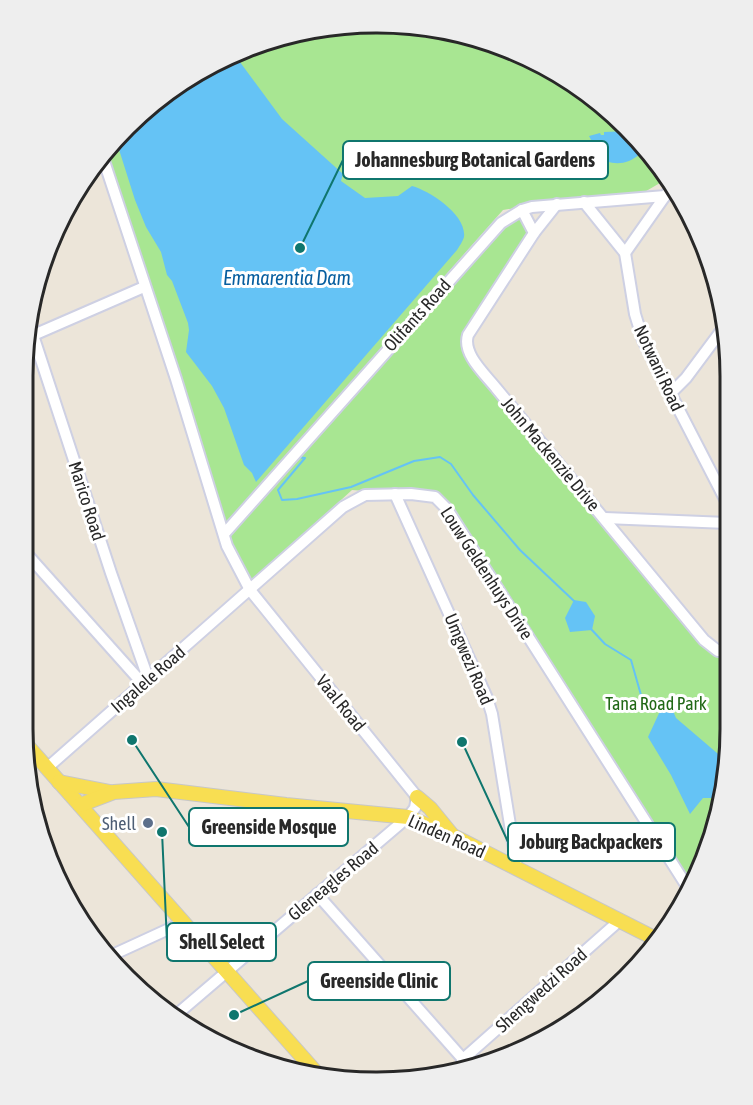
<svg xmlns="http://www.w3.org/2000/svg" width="753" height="1105" font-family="'Asap Condensed',sans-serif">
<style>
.green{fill:#a8e692}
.water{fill:#65c3f5}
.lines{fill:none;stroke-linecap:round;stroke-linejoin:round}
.stream{stroke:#65c3f5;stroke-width:2}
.minor-casing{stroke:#ced0e3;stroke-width:14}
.major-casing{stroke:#c7c7c7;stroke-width:16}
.minor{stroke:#fff;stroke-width:10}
.major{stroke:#f8de52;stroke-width:14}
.service-dot{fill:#5c6f8a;stroke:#fff;stroke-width:2}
.labels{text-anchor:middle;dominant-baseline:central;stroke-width:6;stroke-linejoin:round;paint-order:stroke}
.street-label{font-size:18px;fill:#282828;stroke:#fff}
.park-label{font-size:18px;fill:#206815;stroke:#fff}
.service-label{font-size:18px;fill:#4e5e75;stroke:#fff;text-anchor:end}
.water-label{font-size:20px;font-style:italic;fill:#065e9f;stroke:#fff}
.rim{fill:none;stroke:#282828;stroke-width:3}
.leader{fill:none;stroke:#0f766e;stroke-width:2}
.callout-dot{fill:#0f766e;stroke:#fff;stroke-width:2}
.callout{fill:#fff;stroke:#0f766e;stroke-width:2}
.callout-label{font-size:20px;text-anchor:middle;font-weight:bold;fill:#282828}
</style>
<rect width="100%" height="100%" fill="#ece5d9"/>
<g class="green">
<path d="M377,23L512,50L627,126L664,178L660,183L641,194L581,197L503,210L224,526L102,159L126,126L241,49Z"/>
<path d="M520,215L530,236L463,336L468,361L702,645L729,649L730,729L703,864L687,889L432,490L393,493L352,490L248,585L227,534L499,228Z"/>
</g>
<g class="water">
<path d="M234,54L282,119L343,174L341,181L365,198L398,196L412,186C430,191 467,215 464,237C463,241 459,247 457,250L256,482L252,473L244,465L224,408L212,386L186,352L189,330L188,323L172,281L167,275L161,252L146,227L135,200L116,140L126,126Z"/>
<path d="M630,131L641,146L638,151L640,154C626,166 611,166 596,156L598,153L589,136L600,133L601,135H604V132Z"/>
<path d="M574,600L586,602L595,616L592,630L570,632L565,618Z"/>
<path d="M668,699L676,718L724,759L717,798H703L690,814L671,775L648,737L661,709Z"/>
</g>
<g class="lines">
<g class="stream">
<path d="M296,457L305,458L278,490L282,500L297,499L351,487L414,461L440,457L451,464L473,495L520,550L574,601"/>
<path d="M591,629L605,644L631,660L643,702L654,699L662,710"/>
</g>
<defs>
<g id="minor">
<path d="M103,158L176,379L227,546L250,590L417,797L415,808L408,817L176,1015"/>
<path d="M584,202L625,253L635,314L643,340L727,503"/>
<path d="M522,210L534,233L468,335C462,354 485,374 496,388L704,640L718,651H729"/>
<path d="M534,233L557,204"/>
<path d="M625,253L665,196"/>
<path d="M29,323L111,573L148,678"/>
<path d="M29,337L144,287"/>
<path d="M670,394L686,378L724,327"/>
<path d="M395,494L487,698L492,714L517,868"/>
<path d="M605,518L727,523"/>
<path d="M224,534L501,223L522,210L532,207L665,196L671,188"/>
<path d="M25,552L143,684"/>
<path d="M47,768L343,507L365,495L411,494L435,497L447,509L688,888"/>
<path d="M317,894L470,1067"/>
<path d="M110,956L184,922"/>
<path d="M462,1060L619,921"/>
</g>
<g id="major">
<path d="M24,742L320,1077"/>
<path d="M59,782L110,792"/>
<path d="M417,797L430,808L452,835"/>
<path d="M80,805L114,792L156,789L286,805L408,817L453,836L654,938"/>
</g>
</defs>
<use href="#minor" class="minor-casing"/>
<use href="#major" class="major-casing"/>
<use href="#minor" class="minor"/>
<use href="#major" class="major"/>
</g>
<circle class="service-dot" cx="148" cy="823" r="6"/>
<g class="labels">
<g class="street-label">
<text transform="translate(417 315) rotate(-48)">Olifants Road</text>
<text transform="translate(659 368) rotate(65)">Notwani Road</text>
<text transform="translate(551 454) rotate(50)">John Mackenzie Drive</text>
<text transform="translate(87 501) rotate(72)">Marico Road</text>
<text transform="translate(487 573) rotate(57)">Louw Geldenhuys Drive</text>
<text transform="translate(469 659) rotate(67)">Umgwezi Road</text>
<text transform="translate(148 679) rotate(-41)">Ingalele Road</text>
<text transform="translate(341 703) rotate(51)">Vaal Road</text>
<text transform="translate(447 836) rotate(24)">Linden Road</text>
<text transform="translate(333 881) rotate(-40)">Gleneagles Road</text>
<text transform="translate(541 990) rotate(-42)">Shengwedzi Road</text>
</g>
<g class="park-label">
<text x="656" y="703">Tana Road Park</text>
</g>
<g class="service-label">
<text x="136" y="823">Shell</text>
</g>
<g class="water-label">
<text x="287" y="277">Emmarentia Dam</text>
</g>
</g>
<path d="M0 0H753V1105H0ZM376 33H377A343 343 0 0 1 720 376V729A343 343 0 0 1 377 1072H376A343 343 0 0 1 33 729V376A343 343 0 0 1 376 33Z" fill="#eee" fill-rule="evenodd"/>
<path class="rim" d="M376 33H377A343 343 0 0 1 720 376V729A343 343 0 0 1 377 1072H376A343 343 0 0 1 33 729V376A343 343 0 0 1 376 33Z"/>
<path class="leader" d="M300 248L343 160M132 740L189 827M462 742L508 842M162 832L167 942M234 1015L308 981"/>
<g class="callout-dot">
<circle cx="300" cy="248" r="6"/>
<circle cx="132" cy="740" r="6"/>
<circle cx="462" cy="742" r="6"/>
<circle cx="162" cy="832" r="6"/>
<circle cx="234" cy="1015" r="6"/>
</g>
<g class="callout">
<rect x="343" y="141" width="265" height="38" rx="6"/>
<rect x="189" y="808" width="159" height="38" rx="6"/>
<rect x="508" y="823" width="167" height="38" rx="6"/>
<rect x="167" y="923" width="109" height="38" rx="6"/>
<rect x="308" y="962" width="142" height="38" rx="6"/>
</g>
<g class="callout-label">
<text x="475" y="167">Johannesburg Botanical Gardens</text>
<text x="269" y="834">Greenside Mosque</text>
<text x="591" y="849">Joburg Backpackers</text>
<text x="222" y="949">Shell Select</text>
<text x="379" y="988">Greenside Clinic</text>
</g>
</svg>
